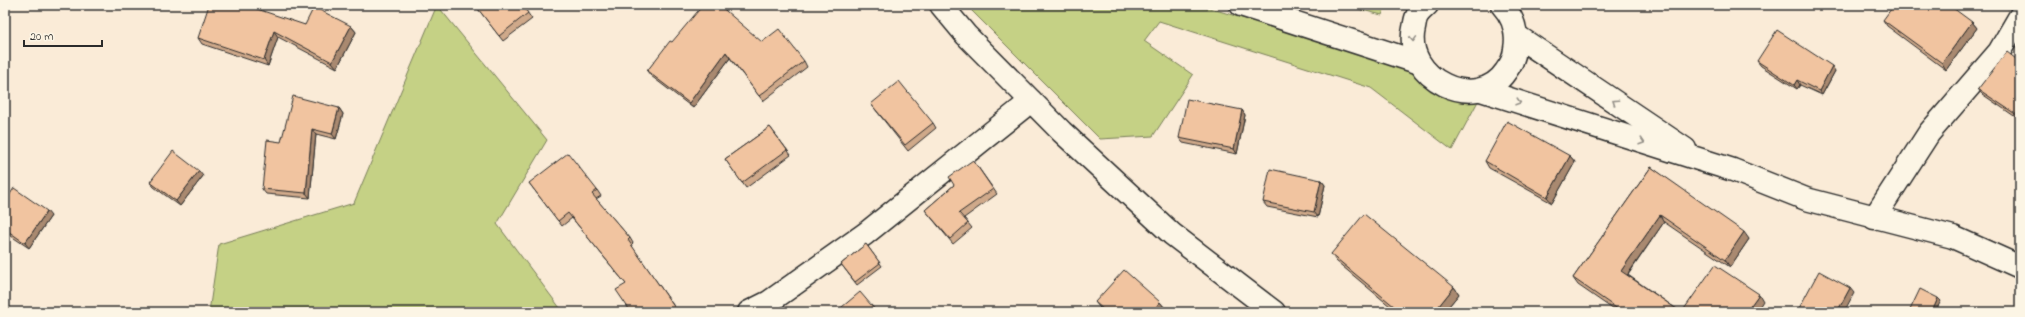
<svg xmlns="http://www.w3.org/2000/svg" width="2025" height="317" font-family="'Indie Flower',sans-serif">
<style>
.green{fill:#c5d185;stroke:#787e58}
.lines{fill:none;stroke-linecap:round;stroke-linejoin:round}
.street-casing{stroke:#2b2b2b;stroke-width:25}
.secondary-casing{stroke:#2b2b2b;stroke-width:25}
.primary-casing{stroke:#2b2b2b;stroke-width:25}
.street{stroke:#fcf5e5;stroke-width:22}
.secondary{stroke:#fcf5e5;stroke-width:22}
.primary{stroke:#fcf5e5;stroke-width:22}
.wall{fill:#cfa98a;stroke:#2b2b2b}
.shaded-wall{fill:#a98970;stroke:#2b2b2b}
.building{fill:#f1c4a0;stroke:#2b2b2b}
.oneway{stroke:#949088}
</style>
<rect width="100%" height="100%" fill="#faebd7"/>
<filter id="ink" filterUnits="userSpaceOnUse"><feTurbulence type="fractalNoise" baseFrequency=".025" numOctaves="2"/><feDisplacementMap in="SourceGraphic" scale="8" xChannelSelector="R" yChannelSelector="G"/><feConvolveMatrix kernelMatrix="1 2 1 2 8 2 1 2 1" color-interpolation-filters="sRGB"/></filter>
<g filter="url(#ink)">
<g class="green">
<path d="M437,5L547,140L497,224L563,312H209L219,244L354,203Z"/>
<path d="M966,5H1199L1484,90L1452,150L1371,88L1159,21L1144,41L1193,75L1153,136L1100,139Z"/>
<path d="M1342,5H1386L1382,15Z"/>
</g>
<g class="lines">
<defs>
<g id="street">
<path d="M941,5L966,35L1062,132L1172,234L1274,312"/>
<path d="M1874,218L1929,133L1999,52L2020,16"/>
<path d="M749,312L769,302L865,234L1031,101"/>
</g>
<path id="secondary" d="M1241,5L1417,62"/>
<g id="primary">
<path d="M1427,5C1424,8 1419,12 1417,16C1415,19 1415,24 1414,28C1402,78 1477,115 1506,71C1511,64 1514,59 1515,49C1518,32 1514,18 1502,5"/>
<path d="M1517,36L1685,149"/>
<path d="M1481,90L1733,170L1806,199L1953,237L2020,267"/>
</g>
</defs>
<use href="#street" class="street-casing"/>
<use href="#secondary" class="secondary-casing"/>
<use href="#primary" class="primary-casing"/>
<use href="#street" class="street"/>
<use href="#secondary" class="secondary"/>
<use href="#primary" class="primary"/>
</g>
<g class="wall">
<path d="M475,5H522L532,19L503,41Z"/>
<path d="M1883,20L1972,22L1977,28L1946,70L1887,26Z"/>
<path d="M305,25L351,26L356,32L337,68L278,37L268,66L202,44L198,38Z"/>
<path d="M672,42H762L804,61L807,67L763,101L730,58L693,108L651,76L647,71Z"/>
<path d="M1757,61L1835,71L1822,95L1800,85L1797,89L1761,66Z"/>
<path d="M2020,62V120L1982,94L1978,89Z"/>
<path d="M871,104L933,123L936,128L908,151Z"/>
<path d="M339,108L343,114L336,139L316,134L310,198L266,194L262,189L281,142Z"/>
<path d="M1242,110L1245,115L1237,154L1183,143L1179,138Z"/>
<path d="M770,127L791,155L746,188L725,159Z"/>
<path d="M1570,156L1575,162L1552,203L1489,168L1485,161Z"/>
<path d="M973,160L997,194L964,218L972,228L953,244L925,210L954,185Z"/>
<path d="M1651,167L1749,239L1730,267L1664,222L1628,275L1681,312H1617L1578,285L1573,278Z"/>
<path d="M203,176L180,206L154,187L150,182Z"/>
<path d="M1321,180L1325,185L1318,217L1267,207L1263,202Z"/>
<path d="M529,183L597,190L601,196L596,199L630,238L633,243L631,245L678,312H631L626,284L572,218L562,226Z"/>
<path d="M5,202L51,216L29,248L5,232Z"/>
<path d="M866,244L882,266L857,285L841,264Z"/>
<path d="M1331,254L1454,287L1459,294L1444,312H1397L1336,261Z"/>
<path d="M1095,302H1160L1164,307L1160,312H1104L1099,307Z"/>
</g>
<g class="shaded-wall">
<path d="M1972,22L1977,28L1946,70L1942,63Z"/>
<path d="M351,26L356,32L337,68L332,62Z"/>
<path d="M274,31L278,37L268,66L264,60Z"/>
<path d="M726,52L730,58L693,108L689,103Z"/>
<path d="M1832,66L1835,71L1822,95L1819,91Z"/>
<path d="M1797,80L1800,85L1797,89L1794,85Z"/>
<path d="M339,108L343,114L336,139L332,134Z"/>
<path d="M1242,110L1245,115L1237,154L1234,149Z"/>
<path d="M312,129L316,134L310,198L306,193Z"/>
<path d="M1570,156L1575,162L1552,203L1547,197Z"/>
<path d="M199,171L203,176L180,206L176,201Z"/>
<path d="M1321,180L1325,185L1318,217L1314,212Z"/>
<path d="M47,211L51,216L29,248L25,243Z"/>
<path d="M1660,215L1664,222L1626,277L1621,271Z"/>
<path d="M1744,232L1749,239L1730,267L1725,260Z"/>
<path d="M1454,287L1459,294L1444,312H1434Z"/>
<path d="M1850,288L1854,293L1844,312H1837Z"/>
<path d="M1759,294L1763,301L1756,312H1746Z"/>
<path d="M1938,298L1941,301L1935,312H1932Z"/>
<path d="M1160,302L1164,307L1160,312H1152Z"/>
</g>
<g class="building">
<path d="M209,5H245L305,25L314,7L351,26L332,62L274,31L264,60L198,38Z"/>
<path d="M475,5H522L528,13L499,36Z"/>
<path d="M703,5H719L762,42L779,29L804,61L759,96L726,52L689,103L647,71L670,41L672,42Z"/>
<path d="M1894,5H1949L1972,22L1942,63L1883,20Z"/>
<path d="M1777,30L1832,66L1819,91L1797,80L1794,85L1757,61Z"/>
<path d="M2007,52L2020,62V117L1978,89Z"/>
<path d="M899,81L933,123L905,145L871,104Z"/>
<path d="M293,96L339,108L332,134L312,129L306,193L262,189L267,140L281,142Z"/>
<path d="M1187,99L1242,110L1234,149L1179,138Z"/>
<path d="M1507,121L1570,156L1547,197L1485,161Z"/>
<path d="M770,127L787,150L742,183L725,159Z"/>
<path d="M173,151L199,171L176,201L150,182Z"/>
<path d="M568,153L597,190L592,194L630,238L628,240L677,311V312H631L616,290L626,284L568,213L558,221L529,183Z"/>
<path d="M973,160L993,189L959,213L968,223L950,239L925,210L954,185L949,177Z"/>
<path d="M1651,167L1744,232L1725,260L1660,215L1621,271L1681,312H1622L1573,278Z"/>
<path d="M1270,169L1321,180L1314,212L1263,202Z"/>
<path d="M14,188L47,211L25,243L5,229V202Z"/>
<path d="M1364,214L1454,287L1434,312H1401L1331,254Z"/>
<path d="M866,244L880,263L855,282L841,264Z"/>
<path d="M1715,265L1759,294L1746,312H1682Z"/>
<path d="M1124,270L1160,302L1152,312H1106L1095,302Z"/>
<path d="M1819,271L1850,288L1837,312H1797Z"/>
<path d="M1920,289L1938,298L1932,312H1909Z"/>
<path d="M860,292L877,312H836Z"/>
</g>
<defs><path id="oneway-chevron" d="M-2-3.5L2.5 0L-2 3.5" fill="none" stroke-width="1.6" stroke-linecap="round" stroke-linejoin="round"/></defs>
<g class="oneway">
<use href="#oneway-chevron" transform="translate(1413 39) rotate(88)"/>
<use href="#oneway-chevron" transform="translate(1518 102) rotate(18)"/>
<use href="#oneway-chevron" transform="translate(1615 102) rotate(-146)"/>
<use href="#oneway-chevron" transform="translate(1642 142) rotate(18)"/>
</g>
</g>
<rect width="2025" height="317" fill="none" stroke="#fcf5e5" stroke-width="20"/>
<rect x="10" y="10" width="2005" height="297" fill="none" stroke="#2b2b2b" stroke-width="1.5" filter="url(#ink)"/>
<path d="M24 40v6h78v-6" fill="none" stroke="#2b2b2b" stroke-width="2"/>
<text x="30" y="40" font-size="12" fill="#2b2b2b" stroke="#fcf5e5" stroke-width="3" paint-order="stroke">20 m</text>
</svg>
